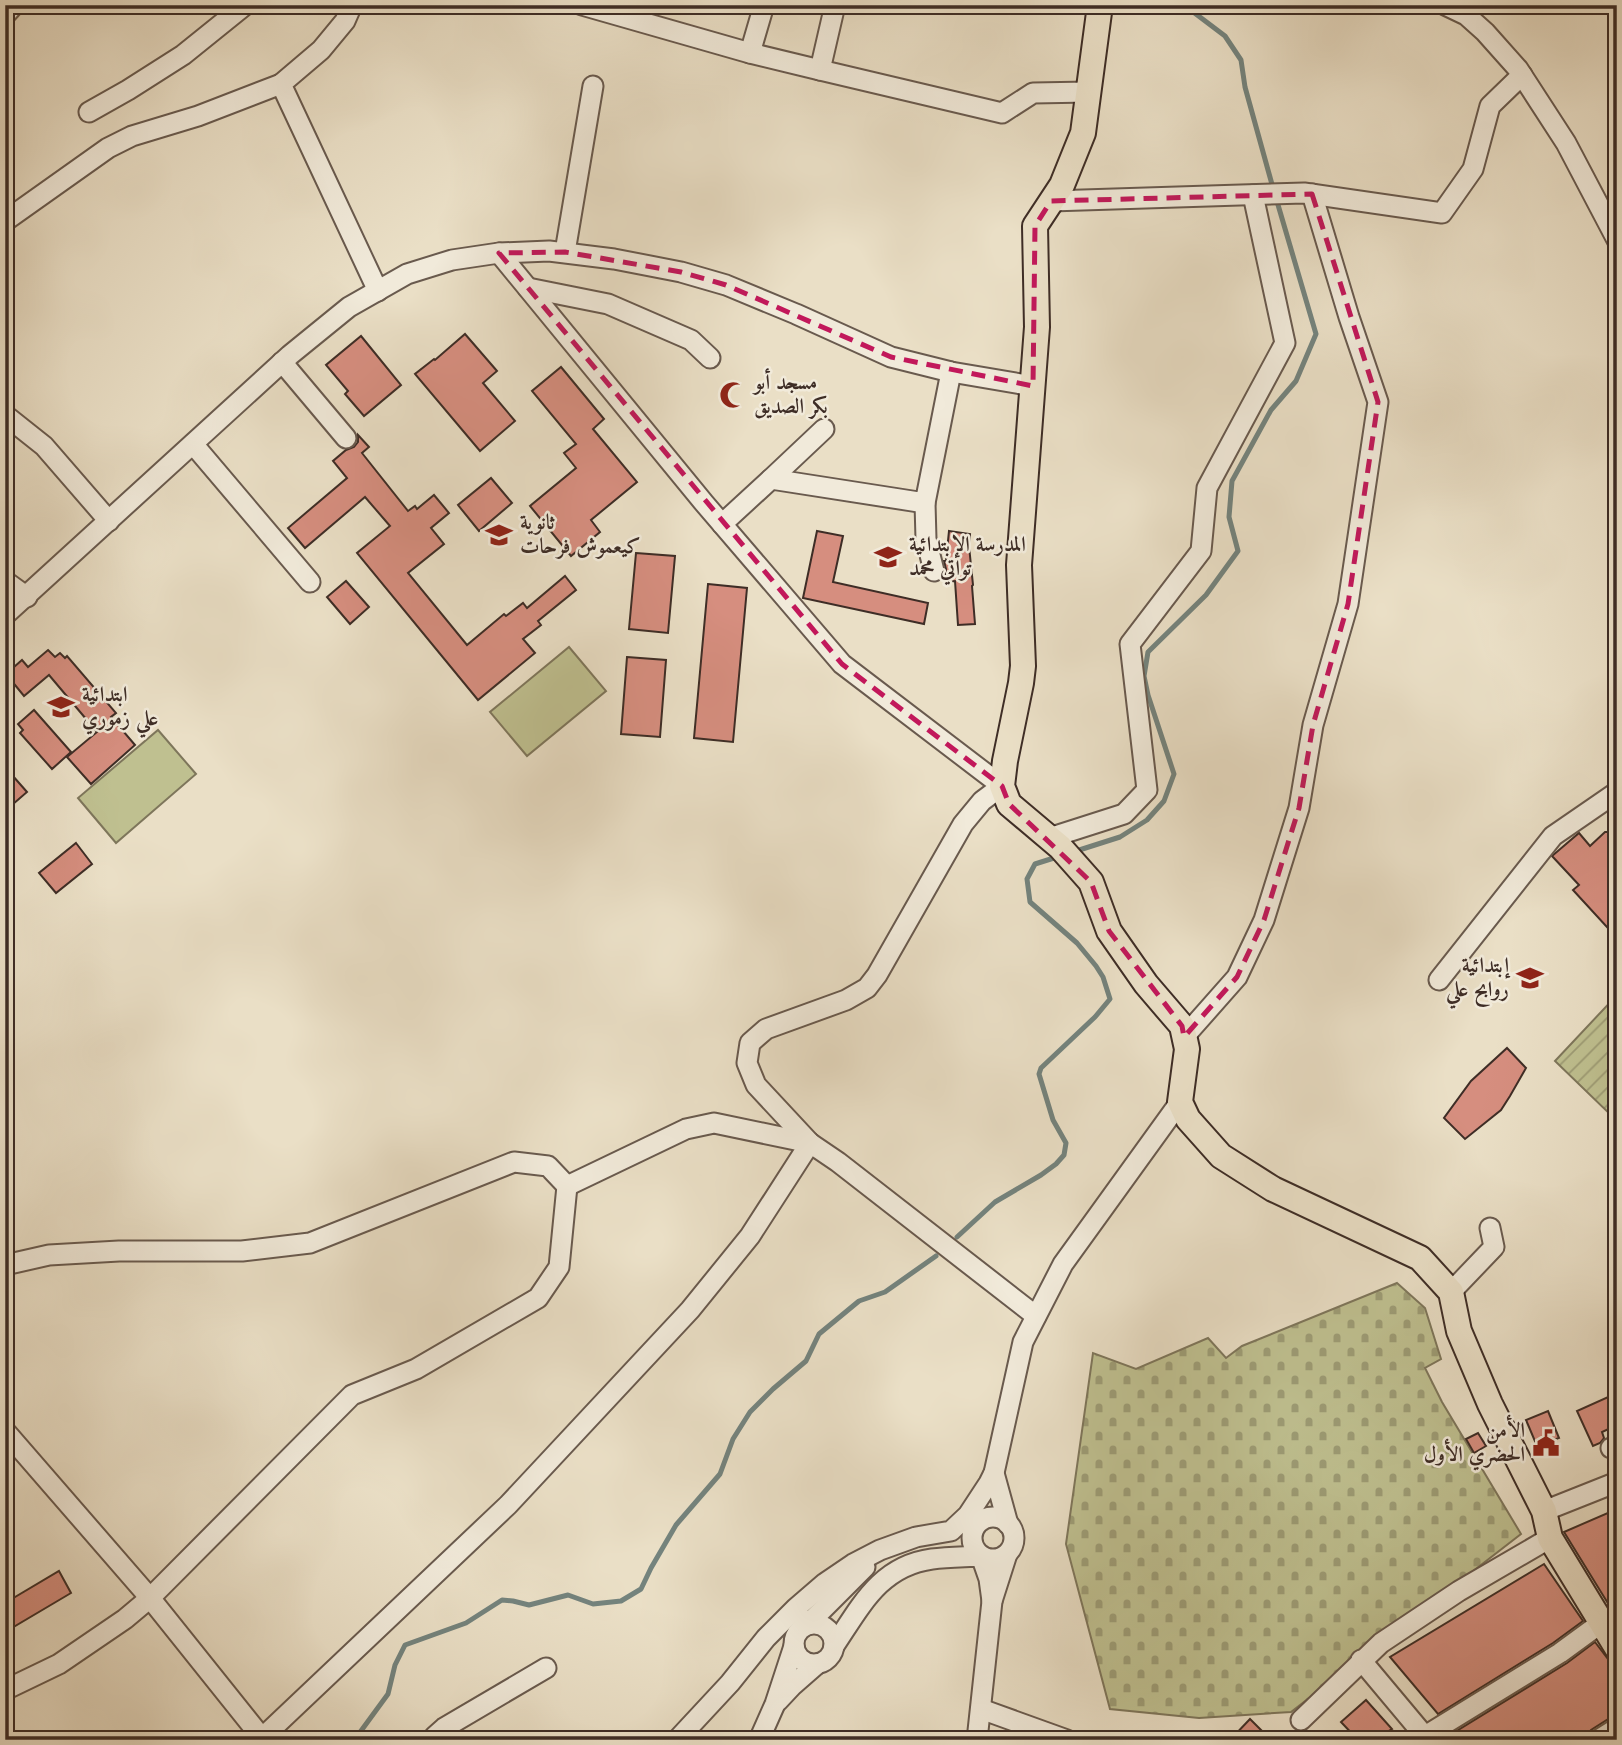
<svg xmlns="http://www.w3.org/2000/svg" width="1622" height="1745" font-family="'Old Standard TT',Amiri,serif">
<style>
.green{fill:#bfc090;stroke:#7e765b;stroke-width:2}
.cemetery{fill:url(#cemetery-stones);stroke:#7e765b;stroke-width:2}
.garden{fill:url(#garden-furrows);stroke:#7e765b;stroke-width:2}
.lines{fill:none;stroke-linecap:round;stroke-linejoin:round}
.stream{stroke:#74837d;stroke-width:5}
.building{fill:#d68e7f;stroke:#3e2d26;stroke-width:2}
.minor-casing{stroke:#695a4e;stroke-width:23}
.major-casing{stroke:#3e2d26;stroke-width:28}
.minor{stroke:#f1eada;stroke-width:19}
.major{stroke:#eadfc6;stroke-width:24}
.marked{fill:none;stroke:#c2185b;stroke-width:5;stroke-dasharray:14 9;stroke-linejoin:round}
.labels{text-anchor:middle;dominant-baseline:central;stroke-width:5;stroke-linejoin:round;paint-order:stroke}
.poi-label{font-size:21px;font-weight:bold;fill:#3e2d26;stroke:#f1eada;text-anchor:start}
</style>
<defs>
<pattern id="cemetery-stones" width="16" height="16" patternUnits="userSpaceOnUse" patternTransform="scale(1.75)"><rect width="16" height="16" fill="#bfc090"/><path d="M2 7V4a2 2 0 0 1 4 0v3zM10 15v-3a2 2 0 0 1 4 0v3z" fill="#9d9c75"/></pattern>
<pattern id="garden-furrows" width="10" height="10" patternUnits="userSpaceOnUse" patternTransform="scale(1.75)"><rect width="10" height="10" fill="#bfc090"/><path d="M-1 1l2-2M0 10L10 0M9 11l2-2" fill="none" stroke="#9d9c75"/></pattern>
</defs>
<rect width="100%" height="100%" fill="#eadfc6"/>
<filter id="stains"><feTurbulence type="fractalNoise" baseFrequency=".00286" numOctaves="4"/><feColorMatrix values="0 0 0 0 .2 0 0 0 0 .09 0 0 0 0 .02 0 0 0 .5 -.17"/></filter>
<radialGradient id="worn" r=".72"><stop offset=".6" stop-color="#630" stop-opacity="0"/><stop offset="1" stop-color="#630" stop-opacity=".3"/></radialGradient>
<g class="green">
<path d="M569,647L606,691L527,756L490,712Z"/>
<path d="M158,730L196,774L116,843L78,798Z"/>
</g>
<path class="cemetery" d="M1397,1283L1425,1308L1441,1359L1425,1368L1442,1402L1521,1534L1291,1712L1199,1718L1110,1709L1066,1544L1093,1353L1136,1369L1208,1338L1226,1358L1242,1346Z"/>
<path class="garden" d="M1617,995V1121L1555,1061Z"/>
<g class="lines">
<g class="stream">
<path d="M1184,5L1225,36L1241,60L1245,87L1273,188"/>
<path d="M1073,852L1120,837L1147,820L1164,801L1174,774L1148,695L1144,676L1148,652L1206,595L1238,551L1229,517L1232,481L1271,410L1296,381L1316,334L1276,198"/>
<path d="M957,1237L995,1202L1041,1175L1056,1164L1064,1155L1066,1143L1053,1120L1039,1074L1041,1068L1095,1017L1110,999L1103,977L1096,966L1077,943L1030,902L1027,879L1035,864L1057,857"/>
<path d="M353,1740L358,1735L388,1694L395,1665L405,1645L466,1623L502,1600L513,1601L529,1605L568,1595L593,1604L621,1601L641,1589L651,1568L676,1525L720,1474L733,1439L750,1412L773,1389L806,1361L819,1334L859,1301L885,1292L936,1256"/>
</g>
</g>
<g class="building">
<path d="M465,334L497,371L483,383L515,421L480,451L415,374L434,359L435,360Z"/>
<path d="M361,336L401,385L364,416L345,394L348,391L326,365Z"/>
<path d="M561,367L604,419L593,429L637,482L591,520L600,532L571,556L530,506L576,468L564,453L576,444L532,391Z"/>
<path d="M358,435L369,447L362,453L408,511L415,506L417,509L434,495L449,513L431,528L444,544L408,573L467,645L504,614L506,616L523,603L527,608L565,576L576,590L538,621L541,625L523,639L535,653L478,700L357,553L390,526L365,497L305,548L288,528L347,478L333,461L346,450L354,447L358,442Z"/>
<path d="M491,478L512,503L479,531L458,505Z"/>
<path d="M817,531L843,536L833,582L928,603L924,624L803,598Z"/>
<path d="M949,531L970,534L969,546L973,585L972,586L975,624L958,625L955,581L945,582L946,569L944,561H946Z"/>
<path d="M636,553L675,556L668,633L629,629Z"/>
<path d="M346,581L369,607L350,624L327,597Z"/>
<path d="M708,584L747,588L733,742L694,738Z"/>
<path d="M48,650L55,657L60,653L65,658L67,656L116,713L111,717L135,745L91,784L67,757L97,732L49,675L24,696L6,674L22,660L28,667Z"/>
<path d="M627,657L666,660L660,737L621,734Z"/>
<path d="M34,710L71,752L52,769L20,733L23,730L18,724Z"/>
<path d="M5,767L27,792L5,811Z"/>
<path d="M1605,832H1617V938L1573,890L1579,885L1552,856L1579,833L1590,846Z"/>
<path d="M76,843L92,864L56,893L39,873Z"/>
<path d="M1507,1048L1526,1068L1510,1096L1501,1110L1465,1139L1444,1118L1471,1081Z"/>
<path d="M1617,1393V1425L1602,1432L1604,1438L1600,1443L1593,1446L1577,1411Z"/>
<path d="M1548,1411L1559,1438L1537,1446L1526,1420Z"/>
<path d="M1478,1433L1486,1446L1474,1453L1466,1439Z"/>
<path d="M1617,1509V1618L1564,1532Z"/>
<path d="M1544,1564L1583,1621L1553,1643L1438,1714L1390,1657Z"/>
<path d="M59,1571L71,1593L5,1632V1603Z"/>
<path d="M1595,1642L1617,1671V1716L1610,1718L1591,1730L1588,1734L1586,1740H1442L1567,1663Z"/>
<path d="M1366,1700L1392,1729L1387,1732L1394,1740H1358L1341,1722Z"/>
<path d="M1250,1719L1271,1740H1230Z"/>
</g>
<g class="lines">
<defs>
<g id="minor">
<path d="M352,5L345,21L321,50L281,84L378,291"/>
<path d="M582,5L750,53"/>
<path d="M764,5L750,53L820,70"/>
<path d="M835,5L820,70L1002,113L1033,93L1089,92"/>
<path d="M1445,5L1466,15L1485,32L1518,69L1566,143L1617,240"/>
<path d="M5,15L14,5"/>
<path d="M89,112L128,90L183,55L245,5"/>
<path d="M1051,201L1304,193L1442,213L1473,169L1490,106L1522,75"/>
<path d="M5,221L108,148L132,136L198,116L281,84"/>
<path d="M565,252L593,86"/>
<path d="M499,253L704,503L842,664L1002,786L982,801L963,824L877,975L867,988L846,1000L766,1029L750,1043L747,1063L756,1085L810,1143L838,1162L1036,1316"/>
<path d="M528,288L608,304L691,340L710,358"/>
<path d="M282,362L346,438"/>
<path d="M5,415L44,446L109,521"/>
<path d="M193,444L310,582"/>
<path d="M771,479L824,429"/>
<path d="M925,503L926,539L934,571"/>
<path d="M722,524L771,479L925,503L951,372"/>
<path d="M5,581L27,597"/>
<path d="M5,615L290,355L349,307L407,274L452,260L499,253L549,251L614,259L681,272L726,285L796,314L891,357L951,372L1033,386"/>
<path d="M1049,838L1124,814L1147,790L1130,644L1201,551L1207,488L1285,343L1253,195"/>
<path d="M1439,980L1553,836L1617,792"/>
<path d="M1184,1037L1237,977L1264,920L1299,808L1313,725L1348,604L1378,402L1349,317L1312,194"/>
<path d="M567,1186L686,1129L714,1123L810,1143"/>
<path d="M5,1265L49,1255L119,1251H242L310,1243L514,1162L548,1166L567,1186"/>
<path d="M1451,1292L1494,1247L1490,1228"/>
<path d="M5,1431L150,1598L262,1738"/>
<path d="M1611,1448L1617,1446"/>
<path d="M994,1473L1008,1524"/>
<path d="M1544,1511L1617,1482"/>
<circle cx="993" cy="1538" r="21"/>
<path d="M803,1619L807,1625L865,1567"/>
<circle cx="814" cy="1644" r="20"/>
<path d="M834,1646C861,1606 880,1566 932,1559C948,1557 965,1557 981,1556L989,1579L992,1601"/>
<path d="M1361,1660L1428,1740"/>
<path d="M5,1690L59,1664L125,1619L150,1598L352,1395L416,1369L538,1298L559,1267L567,1186"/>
<path d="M778,1701L793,1685L817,1664"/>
<path d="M981,1709L1067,1740"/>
<path d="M1301,1720L1381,1643L1459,1591L1550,1538"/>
<path d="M1425,1736L1560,1653L1601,1623"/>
<path d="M260,1740L508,1505L690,1310L750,1236L810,1143"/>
<path d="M436,1740L435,1736L444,1728L546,1668"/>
<path d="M677,1740L730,1683L766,1638L796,1608L825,1583L853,1564L880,1550L916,1537L951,1531L968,1515L989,1483L994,1473L1023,1342L1063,1264L1180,1102"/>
<path d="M759,1740L775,1704L794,1646"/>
<path d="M977,1740L992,1601L1007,1554"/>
<path d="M1598,1740L1617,1728"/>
</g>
<path id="major" d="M1100,5L1083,133L1062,185L1035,226L1037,327L1019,565L1023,666L1021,683L1005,761L1002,786L1009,804L1060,847L1091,882L1109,931L1146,984L1182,1026L1187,1049L1180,1102L1188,1119L1221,1156L1273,1189L1420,1258L1451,1292L1459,1331L1490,1404L1544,1511L1550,1538L1617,1648"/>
</defs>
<use href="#minor" class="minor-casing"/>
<use href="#major" class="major-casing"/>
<use href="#minor" class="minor"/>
<use href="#major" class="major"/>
</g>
<path class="marked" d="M1312,194L1378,402L1348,604L1313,725L1299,808L1264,920L1237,977L1184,1037L1182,1026L1109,931L1091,882L1009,804L1002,786L842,664L499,253L565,252L681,272L726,285L891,357L1033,386L1035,226L1051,201Z"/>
<defs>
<symbol id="mosque-bare" viewBox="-9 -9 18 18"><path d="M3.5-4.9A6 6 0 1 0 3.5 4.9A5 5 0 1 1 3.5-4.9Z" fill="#8f2418" stroke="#f1eada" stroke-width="2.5" paint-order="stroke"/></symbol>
<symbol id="school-bare" viewBox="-9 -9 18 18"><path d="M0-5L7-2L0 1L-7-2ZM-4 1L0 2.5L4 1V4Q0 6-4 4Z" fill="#8f2418" stroke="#f1eada" stroke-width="2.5" paint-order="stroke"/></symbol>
<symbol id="civic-bare" viewBox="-9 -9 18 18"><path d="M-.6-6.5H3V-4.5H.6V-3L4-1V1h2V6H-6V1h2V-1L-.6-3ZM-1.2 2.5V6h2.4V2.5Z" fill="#8f2418" stroke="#f1eada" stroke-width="2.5" paint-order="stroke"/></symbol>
</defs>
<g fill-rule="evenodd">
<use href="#mosque-bare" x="714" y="376" width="38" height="38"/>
<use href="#school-bare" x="480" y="516" width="38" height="38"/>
<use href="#school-bare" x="869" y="538" width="38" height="38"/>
<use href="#school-bare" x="42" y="688" width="38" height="38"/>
<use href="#school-bare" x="1511" y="959" width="38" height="38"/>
<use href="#civic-bare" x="1527" y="1424" width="38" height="38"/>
</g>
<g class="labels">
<g class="poi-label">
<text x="754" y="383">مسجد أبو<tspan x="754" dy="24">بكر الصديق</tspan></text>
<text x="520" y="523">ثانوية<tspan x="520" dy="24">كيعموش فرحات</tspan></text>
<text x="909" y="545">المدرسة الإبتدائية<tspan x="909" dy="24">تواتي محمد</tspan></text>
<text x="82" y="695">ابتدائية<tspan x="82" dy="24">علي زموري</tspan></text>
<text x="1509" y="966" text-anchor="end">إبتدائية<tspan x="1509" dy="24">روابح علي</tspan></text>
<text x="1525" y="1431" text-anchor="end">الأمن<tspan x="1525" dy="24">الحضري الأول</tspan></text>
</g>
</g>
<rect width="1622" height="1745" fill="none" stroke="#eadfc6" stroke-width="28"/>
<rect x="7" y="7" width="1608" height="1731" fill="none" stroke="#3e2d26" stroke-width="3.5"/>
<rect x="14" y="14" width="1594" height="1717" fill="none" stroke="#3e2d26" stroke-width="2"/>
<rect width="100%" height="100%" filter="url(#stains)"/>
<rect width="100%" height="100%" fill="url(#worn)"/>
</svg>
